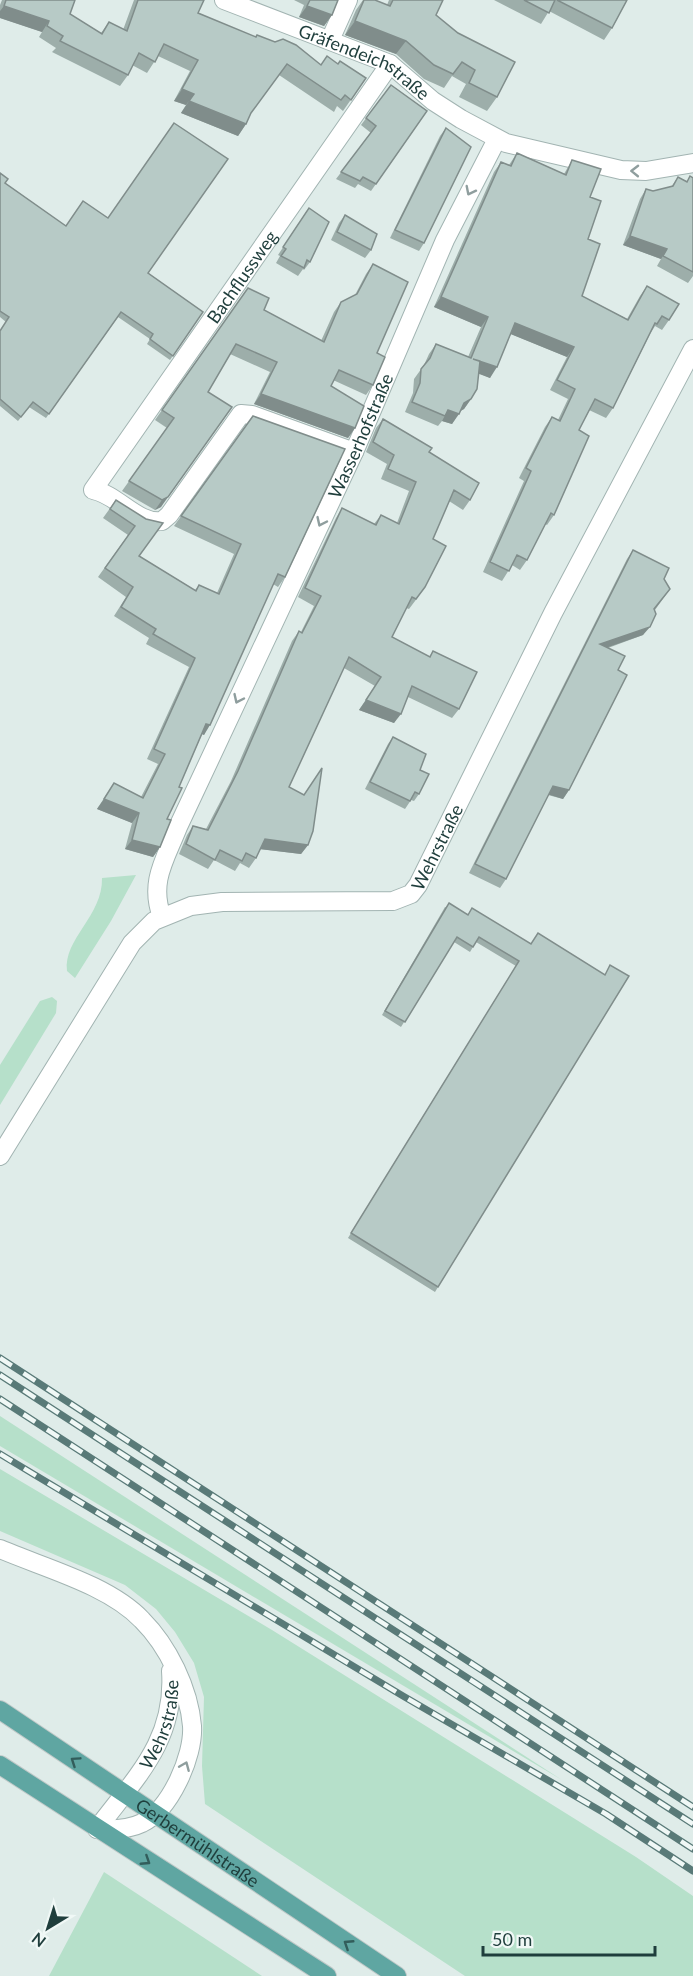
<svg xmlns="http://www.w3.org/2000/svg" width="693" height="1976" font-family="Lato,sans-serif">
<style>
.green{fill:#b6e0ca}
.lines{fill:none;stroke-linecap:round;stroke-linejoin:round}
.minor-casing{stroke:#a2b4b2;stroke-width:20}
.major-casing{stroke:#c0c9c8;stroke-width:20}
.minor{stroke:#fff;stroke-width:18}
.major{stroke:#5fa6a2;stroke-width:18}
.rail-casing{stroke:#597a78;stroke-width:7}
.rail{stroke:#f0f8f6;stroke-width:4.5;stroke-dasharray:14;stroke-linecap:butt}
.wall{fill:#9daeaa}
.shaded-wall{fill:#808d8b}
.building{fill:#b7cac6;stroke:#808d8b;stroke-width:1.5}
.oneway{stroke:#8f9e9e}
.oneway2{stroke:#325d5b}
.labels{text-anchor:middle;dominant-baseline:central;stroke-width:5;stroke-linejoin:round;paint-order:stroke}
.street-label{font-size:18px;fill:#1f3e3c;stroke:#f0f8f6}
</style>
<rect width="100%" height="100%" fill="#dfece9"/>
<g class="green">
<path d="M136,875L111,921L75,978L67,971C63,939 103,916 102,878Z"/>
<path d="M52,997L57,1001L56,1013L0,1105V1065L40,1001Z"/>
<path d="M0,1416L562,1780L0,1446Z"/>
<path d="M0,1469L272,1630L636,1857L693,1896V1976H465L205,1804L202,1766L204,1697L194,1663L175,1632L156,1609L125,1585L0,1531Z"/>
<path d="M104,1872L262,1976H49Z"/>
</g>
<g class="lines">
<defs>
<g id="minor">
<path id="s1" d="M224,0L390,64L433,101L461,119L506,143L621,170L646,171L693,163"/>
<path d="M330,40L348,0"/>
<path id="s2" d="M354,452L252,415L241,414L169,515L162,521C138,525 117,494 93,490L390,64"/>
<path id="s3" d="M162,917C149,882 165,860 178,827L354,452L445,240L497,139"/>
<path id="s4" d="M0,1156L132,943L154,921L191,906L222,902L393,901L411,894L418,885L553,613L693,349"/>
<path d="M0,1549C44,1568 109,1585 142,1620C168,1646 189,1689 192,1726C194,1756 170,1810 142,1823C128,1830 112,1830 97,1829"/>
<path id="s5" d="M97,1829C136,1777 176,1740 171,1671"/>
</g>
<g id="major">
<path id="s6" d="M0,1710L397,1976"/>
<path d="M0,1765L327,1976"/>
</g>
</defs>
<use href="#minor" class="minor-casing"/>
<use href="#major" class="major-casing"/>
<use href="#minor" class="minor"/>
<use href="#major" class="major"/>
<defs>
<g id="rail">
<path d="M0,1358L693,1807"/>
<path d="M0,1375L693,1824"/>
<path d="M0,1399L693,1849"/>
<path d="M0,1454L403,1696L606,1814L693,1871"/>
</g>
</defs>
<use href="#rail" class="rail-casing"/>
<use href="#rail" class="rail"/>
</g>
<g class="wall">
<path d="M2,0H75L70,14L101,33L109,22L123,30L134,0H204L198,13L321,65L338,64L366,78L343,111L337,106L334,112L279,75L250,114L246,124L238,136L181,113L186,105L174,101L190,71L158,56L147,73L132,65L128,75L120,86L52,52L56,48L39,37L42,32L0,18V5Z"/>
<path d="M294,0H338L332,15L324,26L299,17L304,5Z"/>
<path d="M363,0H375L387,5L389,0H443L436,15L497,97L487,111L459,97L466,84L452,76L444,88L424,79L396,54L345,35L356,10Z"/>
<path d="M494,0H627L612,28L604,40L549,11L541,24Z"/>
<path d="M391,85L427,111L371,191L358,184L355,188L336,179L371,133L361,125Z"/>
<path d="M446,128L424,243L419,251L390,238L440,136Z"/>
<path d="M517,153L564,174L572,160L590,197L588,239L582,296L627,319L640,296L647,286L669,320L662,330L655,326L650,334L613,408L606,418L589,410L579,430L554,515L547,525L545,524L527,560L520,570L512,565L502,581L483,572L524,481L519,478L523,470L545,427L552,417L558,420L568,399L550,390L567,357L511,334L490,378L478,373L471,399L464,409L460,411L452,424L442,421L438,426L405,412L413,393L414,379L424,365L429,354L436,344L468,357L481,327L434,307L494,172L501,162L509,165Z"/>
<path d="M0,173L5,183L66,226L148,273L203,312L170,360L147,344L150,339L118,317L46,418L29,407L18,421L0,406V331L6,322L0,317Z"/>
<path d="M678,177L687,181L693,178V276L688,283L657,266L661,259L623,245L640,199L646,189L653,191L671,187Z"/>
<path d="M309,208L310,262L304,270L303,269L298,276L276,263L280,256L278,255Z"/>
<path d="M345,215L371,250L365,258L331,240L339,223Z"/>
<path d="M373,264L377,353L373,385L366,395L333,380L331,386L355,428L348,438L254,404L270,372L230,354L208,392L161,507L155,510L122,491L167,428L155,420L248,288L264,310L321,341L334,312L341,302L355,295L366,274Z"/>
<path d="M253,416L285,577L278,587L273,584L204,735L202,734L179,787L167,819L160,847L153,857L125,849L132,823L97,809L114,783L141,797L158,764L147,759L189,667L146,644L149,638L114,616L126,597L98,577L128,535L103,518L116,500L146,519L139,556L195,590L199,585L217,593L234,554L174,526Z"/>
<path d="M383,419L429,452L470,500L463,510L449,501L433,539L418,597L409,609L406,608L392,637L429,657L433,651L459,709L452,718L408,697L394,723L359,710L375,686L344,668L289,787L308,845L301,854L260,849L256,858L249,868L240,863L235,871L214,860L208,869L179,854L187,835L193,826L206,829L231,781L292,641L299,631L301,632L314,606L298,597L336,518L342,508L374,524L381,515L397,523L409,491L381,479L387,464L366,452L376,428Z"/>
<path d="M633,550L670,589L655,610L643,635L608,648L618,670L569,790L563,799L548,795L506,879L500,888L469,873L627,559Z"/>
<path d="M393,737L420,770L419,794L414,801L411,800L405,809L365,789L388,744Z"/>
<path d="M445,907L468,914L531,944L438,1287L435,1292L348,1238L516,966L476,942L470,952L454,942L401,1027L382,1015Z"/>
</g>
<g class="shaded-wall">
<path d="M4,6L49,21L42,32L0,18V11Z"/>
<path d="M307,6L332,15L324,26L299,17Z"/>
<path d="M355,21L406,41L396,54L345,35Z"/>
<path d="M182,89L194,94L186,105L174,101Z"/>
<path d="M189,101L243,123L246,124L238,136L181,113Z"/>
<path d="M630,236L667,249L661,259L623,245Z"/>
<path d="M441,297L488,317L481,327L434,307Z"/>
<path d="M515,323L574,347L567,357L508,333Z"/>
<path d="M473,359L497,367L490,378L466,369Z"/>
<path d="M261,394L355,428L348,438L254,404Z"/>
<path d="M471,399L464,409L457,413L464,403Z"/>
<path d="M232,407L161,507L155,510L162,500Z"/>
<path d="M448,410L459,414L452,424L442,421Z"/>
<path d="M650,627L643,635L594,652L600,644Z"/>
<path d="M366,700L401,714L394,723L359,710Z"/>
<path d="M206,724L210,725L204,735L200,733Z"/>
<path d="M553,786L569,790L563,799L547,794Z"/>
<path d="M104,799L139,813L132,823L97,809Z"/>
<path d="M265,839L308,845L301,854L259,849Z"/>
<path d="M132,840L160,847L153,857L125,849Z"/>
</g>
<g class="building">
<path d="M6,0H75L70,14L102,34L109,22L127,31L138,0H204L198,13L256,37L257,35L275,42L283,39L296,45L321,65L327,56L338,64L340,61L366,78L351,100L345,95L341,100L287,64L251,113L246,124L189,101L194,94L182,89L198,60L164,44L155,62L139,53L128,75L60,41L63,36L47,26L49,21L4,6Z"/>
<path d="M310,0H338L332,15L307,6Z"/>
<path d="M364,0H375L390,6L393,0H443L436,15L458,33L515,62L497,97L469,83L475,70L462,62L453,74L434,65L406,41L355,21Z"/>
<path d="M524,0H555L549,13Z"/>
<path d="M557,0H627L612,28Z"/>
<path d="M391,85L427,111L376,184L363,177L360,181L341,172L376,126L366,118Z"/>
<path d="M174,123L228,159L148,273L203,312L173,356L150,339L153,334L121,312L49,414L33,402L21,417L0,399V331L9,317L0,311V173L8,179L5,183L66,226L83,201L108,218Z"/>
<path d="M446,128L471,147L424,243L395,230Z"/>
<path d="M517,153L566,175L572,160L601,169L590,197L601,201L588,239L600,244L582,296L628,320L647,286L679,304L669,320L662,316L657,324L655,323L613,408L595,399L579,430L589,436L554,515L551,513L527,560L517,555L509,571L490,562L531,471L526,468L530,460L552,417L560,421L575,389L557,380L574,347L515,323L497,367L473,359L480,361L477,389L471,399L464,403L459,414L448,410L445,416L412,402L420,383L421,369L430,358L436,344L471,358L488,317L441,297L501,162L511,166Z"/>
<path d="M690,176L693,178V272L663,256L667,249L630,236L646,189L653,191L673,186L678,177L687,182Z"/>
<path d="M309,208L329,222L310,262L307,260L304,268L281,256L286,249L283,247Z"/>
<path d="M345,215L377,234L371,250L337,232Z"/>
<path d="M373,264L408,282L377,353L385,357L373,385L339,370L331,386L364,406L355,428L261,394L277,362L236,344L208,392L232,407L168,497L162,500L129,481L174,418L162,410L248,288L269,298L264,310L324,342L341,302L357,294Z"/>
<path d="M253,416L345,449L285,577L278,574L210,725L206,724L179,787L182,788L167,819L171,820L160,847L132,840L139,813L104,799L114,783L143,798L165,754L154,749L195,658L153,634L156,629L121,607L133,587L105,568L135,526L110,509L116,500L146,519L163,523L139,556L196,591L199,585L219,594L241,544L181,516Z"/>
<path d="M383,419L432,448L429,452L479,483L470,500L454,490L433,539L446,546L425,587L416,599L412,597L392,637L430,657L433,651L477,672L459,709L412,686L401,714L366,700L381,677L349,657L289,787L304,795L322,768L313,831L308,845L265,839L256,858L246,853L242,861L220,850L215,860L186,844L193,826L208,830L238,771L299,631L302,633L321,596L305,588L342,508L376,525L381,515L399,524L416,482L388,469L394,455L373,442Z"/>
<path d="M633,550L669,568L664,579L670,589L654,609L656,614L650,627L600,644L625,656L618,670L627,675L569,790L553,786L506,879L475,864Z"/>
<path d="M393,737L426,754L420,770L429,774L419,794L415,792L410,801L370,782Z"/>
<path d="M449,903L468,915L472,908L531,944L538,933L605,975L610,965L629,976L438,1287L351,1233L519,961L479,937L473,947L457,937L405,1022L385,1011Z"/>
</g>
<defs><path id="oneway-chevron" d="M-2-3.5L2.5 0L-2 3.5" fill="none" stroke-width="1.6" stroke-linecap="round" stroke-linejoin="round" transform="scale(1.5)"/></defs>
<g class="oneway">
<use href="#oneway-chevron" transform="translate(635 171) rotate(-179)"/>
<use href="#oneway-chevron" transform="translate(470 191) rotate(117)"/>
<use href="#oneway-chevron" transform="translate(321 522) rotate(115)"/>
<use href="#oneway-chevron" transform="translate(238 699) rotate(115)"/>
<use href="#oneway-chevron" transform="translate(185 1766) rotate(-67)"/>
</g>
<g class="oneway2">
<use href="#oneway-chevron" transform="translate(75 1761) rotate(-146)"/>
<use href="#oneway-chevron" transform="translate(146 1861) rotate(33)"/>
<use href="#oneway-chevron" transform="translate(348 1944) rotate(-147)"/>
</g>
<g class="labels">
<g class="street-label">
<text stroke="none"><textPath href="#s1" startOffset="154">Gräfendeichstraße</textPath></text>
<text stroke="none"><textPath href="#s2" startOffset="590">Bachflussweg</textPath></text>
<text stroke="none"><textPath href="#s3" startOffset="526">Wasserhofstraße</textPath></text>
<text stroke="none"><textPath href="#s4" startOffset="597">Wehrstraße</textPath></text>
<text stroke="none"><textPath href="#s5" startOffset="124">Wehrstraße</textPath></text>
<text stroke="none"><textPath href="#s6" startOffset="238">Gerbermühlstraße</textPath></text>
</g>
</g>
<g transform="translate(48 1928) rotate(218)" stroke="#f0f8f6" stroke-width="4.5" paint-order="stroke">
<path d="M0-4.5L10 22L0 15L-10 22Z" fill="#1f3e3c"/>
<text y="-9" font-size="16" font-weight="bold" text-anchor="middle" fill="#1f3e3c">N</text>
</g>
<path d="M483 1946v9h172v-9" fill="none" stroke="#1f3e3c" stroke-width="3"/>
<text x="492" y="1946" font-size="18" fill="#1f3e3c" stroke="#f0f8f6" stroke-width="4.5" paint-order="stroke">50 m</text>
</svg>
